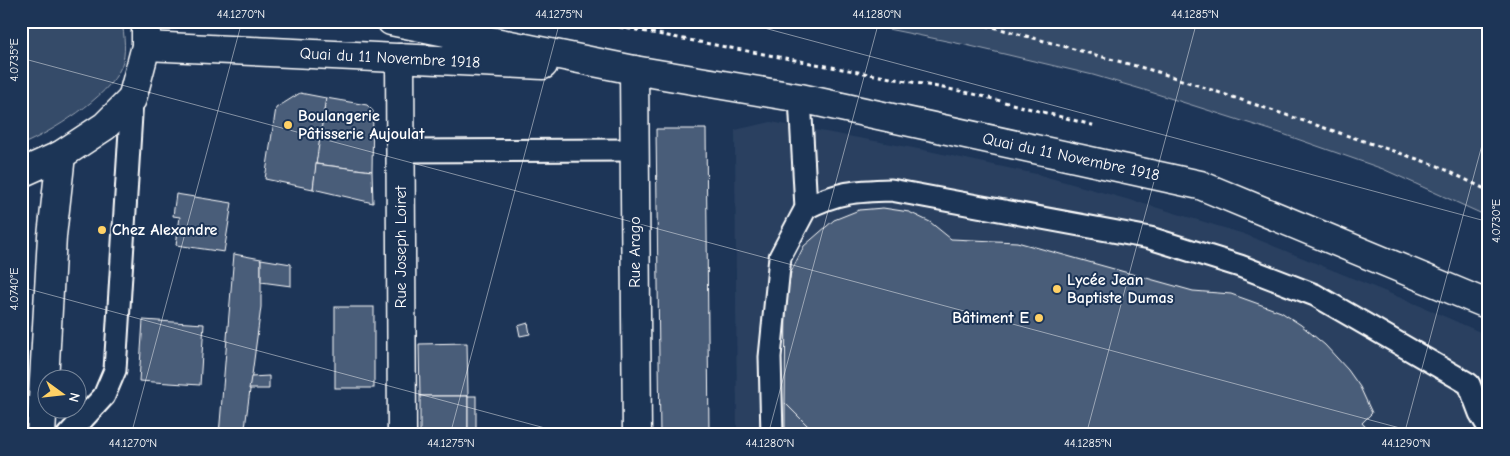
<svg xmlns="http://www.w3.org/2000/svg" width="1510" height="456" font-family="'Comic Neue',sans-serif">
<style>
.built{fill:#2a4161}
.green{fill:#364b69;stroke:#9aa5b4}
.building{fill:#4a5d79;stroke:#fff}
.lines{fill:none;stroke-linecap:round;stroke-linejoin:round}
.lane-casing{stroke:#fff;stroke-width:25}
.street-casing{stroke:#fff;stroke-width:31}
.secondary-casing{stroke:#fff;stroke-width:31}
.primary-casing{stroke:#fff;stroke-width:31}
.path{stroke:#fff;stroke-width:3;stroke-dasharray:4 4;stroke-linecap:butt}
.lane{stroke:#1d3557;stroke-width:21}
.street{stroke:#1d3557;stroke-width:28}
.secondary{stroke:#1d3557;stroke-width:28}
.primary{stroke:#1d3557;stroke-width:28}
.ticks{fill:none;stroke:#fff;stroke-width:1;stroke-opacity:0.45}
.poi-dot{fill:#ffd166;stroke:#1d3557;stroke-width:2}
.labels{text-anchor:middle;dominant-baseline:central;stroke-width:4;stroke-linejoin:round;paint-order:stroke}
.street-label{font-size:16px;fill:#fff;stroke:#1d3557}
.poi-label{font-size:16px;font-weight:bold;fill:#fff;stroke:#1d3557;text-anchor:start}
.neatline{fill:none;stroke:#fff;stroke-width:2}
.ticks-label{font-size:12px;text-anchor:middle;fill:#fff}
</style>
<rect width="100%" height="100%" fill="#1d3557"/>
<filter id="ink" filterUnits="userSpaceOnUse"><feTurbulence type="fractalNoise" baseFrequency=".02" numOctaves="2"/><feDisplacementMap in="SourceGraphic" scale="10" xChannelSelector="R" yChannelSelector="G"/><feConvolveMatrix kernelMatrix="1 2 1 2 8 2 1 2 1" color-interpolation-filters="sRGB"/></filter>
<g filter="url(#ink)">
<path class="built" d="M771,122L924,150L1036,174L1148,205L1244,234L1423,307L1489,336V435H737L735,130Z"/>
<g class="green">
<path d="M21,21H122C124,36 127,53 121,67C109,97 50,133 21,145Z"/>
<path d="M849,21H1489V217L1383,169L1280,133L1141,89L1093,75L966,45Z"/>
</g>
<g class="building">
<path d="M300,93L326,98L313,189L265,179L276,108Z"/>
<path d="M326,98L367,105L373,111L372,171L316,164Z"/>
<path d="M656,129H706L709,435H660Z"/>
<path d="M316,164L372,171L373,203L313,189Z"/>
<path d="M176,194L232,203L224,252L176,245L180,217L173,216Z"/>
<path d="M883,208L909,212L930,222L951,239L1017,242L1193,291L1231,294L1281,312L1301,325L1325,345L1348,370L1360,387L1372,413L1362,423L1373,435H817L785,403L786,299L791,272L804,246L834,220L859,210Z"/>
<path d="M234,254L261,259V307L244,435H219Z"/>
<path d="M261,259L291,264V286L261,282Z"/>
<rect x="335" y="307" width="39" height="81"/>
<path d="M143,320L204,324L200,385L139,381Z"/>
<path d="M528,323L530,334L520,336L518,326Z"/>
<path d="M467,343L468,396H420L419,344Z"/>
<path d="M269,376V389H249L251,377Z"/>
<rect x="420" y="396" width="48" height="39"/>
<rect x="468" y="396" width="8" height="39"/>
<path d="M785,403L817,435H791L785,428Z"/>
<path d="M1427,429L1447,435H1387L1412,430Z"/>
</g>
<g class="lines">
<defs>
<g id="lane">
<path d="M800,98L806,208C838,192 855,191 891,190L1150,238L1240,266L1315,295L1469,384L1480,413L1489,428"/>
<path d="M400,151L635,150"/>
<path d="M68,435L104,396L115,370L132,99"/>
<path d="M772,435L770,357L780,257L806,208"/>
</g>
<g id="street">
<path d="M400,58L402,435"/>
<path d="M634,70L637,435"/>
</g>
<path id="secondary" d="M41,435L52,236L61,155"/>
<g id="primary">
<path d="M391,21L634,70L800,98L1200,185L1489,305"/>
<path d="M146,46L543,65"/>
<path d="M21,173L61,155L105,126L132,99L146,46V21"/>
</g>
</defs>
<use href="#lane" class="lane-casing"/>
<use href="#street" class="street-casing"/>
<use href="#secondary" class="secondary-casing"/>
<use href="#primary" class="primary-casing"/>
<g class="path">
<path d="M588,21L970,93L1096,126"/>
<path d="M971,21L1158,72L1438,166L1489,191"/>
</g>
<use href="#lane" class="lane"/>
<use href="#street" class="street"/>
<use href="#secondary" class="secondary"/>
<use href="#primary" class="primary"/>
</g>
</g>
<path class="ticks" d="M738,21L1489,222M21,58L1426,435M21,287L571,435M131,435L242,21M450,435L560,21M768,435L879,21M1086,435L1197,21M1404,435L1489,119"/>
<g class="poi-dot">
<circle cx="288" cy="125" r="5"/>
<circle cx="102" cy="230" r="5"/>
<circle cx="1057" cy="289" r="5"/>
<circle cx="1039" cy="318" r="5"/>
</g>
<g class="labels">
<g class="street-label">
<text transform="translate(390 58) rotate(3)">Quai du 11 Novembre 1918</text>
<text transform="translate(1071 157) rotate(12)">Quai du 11 Novembre 1918</text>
<text transform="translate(401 247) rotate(-90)">Rue Joseph Loiret</text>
<text transform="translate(635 252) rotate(-90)">Rue Arago</text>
</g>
<g class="poi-label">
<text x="298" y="116">Boulangerie<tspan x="298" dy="18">Pâtisserie Aujoulat</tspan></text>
<text x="112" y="230">Chez Alexandre</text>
<text x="1067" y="280">Lycée Jean<tspan x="1067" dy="18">Baptiste Dumas</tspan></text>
<text x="1029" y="318" text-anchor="end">Bâtiment E</text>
</g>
</g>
<rect width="1510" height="456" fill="none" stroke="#1d3557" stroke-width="55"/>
<g transform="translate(62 394) rotate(105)"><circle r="24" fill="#1d3557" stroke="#77869a"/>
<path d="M0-4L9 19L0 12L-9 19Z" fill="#ffd166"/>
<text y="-8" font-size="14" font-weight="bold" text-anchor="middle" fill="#ffffff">N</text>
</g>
<rect x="28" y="28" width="1454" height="400" class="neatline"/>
<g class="ticks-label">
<text x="241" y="18">44.1270°N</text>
<text x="559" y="18">44.1275°N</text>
<text x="877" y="18">44.1280°N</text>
<text x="1195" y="18">44.1285°N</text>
<text transform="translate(14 60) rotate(-90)" y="4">4.0735°E</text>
<text transform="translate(1496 221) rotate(-90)" y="4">4.0730°E</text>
<text transform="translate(14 289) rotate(-90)" y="4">4.0740°E</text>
<text x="133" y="447">44.1270°N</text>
<text x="451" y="447">44.1275°N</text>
<text x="770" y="447">44.1280°N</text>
<text x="1088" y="447">44.1285°N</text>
<text x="1406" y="447">44.1290°N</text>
</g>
</svg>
